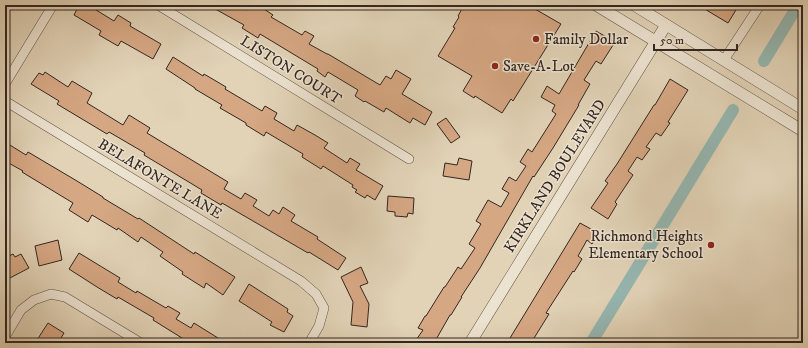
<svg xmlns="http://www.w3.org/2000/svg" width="808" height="348" font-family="'IM FELL DW Pica',serif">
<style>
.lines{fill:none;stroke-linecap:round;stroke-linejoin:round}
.canal{stroke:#95b7b1;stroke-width:12}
.building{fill:#d6a783;stroke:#322621}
.minor-casing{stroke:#5e5146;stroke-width:10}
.tertiary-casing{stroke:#5e5146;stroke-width:12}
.minor{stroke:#ece2d0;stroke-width:9}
.tertiary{stroke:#ece2d0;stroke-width:11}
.poi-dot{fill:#8f2418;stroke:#ece2d0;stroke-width:1.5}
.labels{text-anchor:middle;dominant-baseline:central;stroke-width:3;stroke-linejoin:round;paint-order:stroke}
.poi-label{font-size:15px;fill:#322621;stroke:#ece2d0;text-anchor:start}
.street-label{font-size:15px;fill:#322621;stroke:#ece2d0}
</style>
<rect width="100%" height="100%" fill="#e2d3b7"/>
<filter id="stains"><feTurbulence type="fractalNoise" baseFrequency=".005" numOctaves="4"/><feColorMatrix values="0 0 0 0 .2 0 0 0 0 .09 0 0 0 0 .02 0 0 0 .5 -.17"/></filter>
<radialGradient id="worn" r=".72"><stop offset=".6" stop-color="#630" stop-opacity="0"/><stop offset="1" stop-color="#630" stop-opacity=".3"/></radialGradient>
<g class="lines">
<g class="canal">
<path d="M764,61L798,5"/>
<path d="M591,343L733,110"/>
</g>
</g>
<g class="building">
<path d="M79,5H88L114,21L118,15L131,23L130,26L161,44L153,59L121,41L118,46L99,35L101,31L74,15Z"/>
<path d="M208,5H238L247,10L250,5H258L273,15L271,17L302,35L305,31L314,36L309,44L327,54H328L380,85L386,76L391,79L396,70L411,79L402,94L432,112L425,125L413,118L410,123L386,108L384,112L365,101L364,102L355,96L358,90L328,72L325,77L317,71L318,69L260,34L258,38L242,28L244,25Z"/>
<path d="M464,5H528L561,24L513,101L511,99L502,113L475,96L474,98L463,91L472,76L438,56L455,28L453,27L459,17L458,16Z"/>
<path d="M698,5H739L728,23Z"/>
<path d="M596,31L615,42L601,64L596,61L584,80L590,84L578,105H579L553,148L534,177L533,176L480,268L461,297H462L451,315H450L434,343H414L423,330L418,328L425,316H426L444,287H445L458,267L461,269L475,248L469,244L481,224L476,221L488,200L501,207L509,193L502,189L509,177L516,181L526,166L520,162L528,149L532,152L556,114L552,111L555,105L541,97L547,86L559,94Z"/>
<path d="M173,57L203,76L204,74L226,87L225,89L262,111L265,106L277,113L274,119L294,131L297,125L315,135L328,143L324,148L347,163L350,158L360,164L356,170L383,186L375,200L367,195L365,198L355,192L357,190L352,187L353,185L323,166L321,169L302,157L303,154L266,132L264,136L246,125V123L220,108L222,105L195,89V88L166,69Z"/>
<path d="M45,72L68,87L72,81L92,93L87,103L123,125L129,115L150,128L147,133L228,182L224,189L241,199L245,193L257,200L253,206L269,216L273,210L279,214L283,207L295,215L291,221L318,237L317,239L346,258L338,270L309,252L308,253L222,203L221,205L201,193L202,190L144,155L145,153L109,132L107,134L57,104L59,101L31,84L39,73L43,75Z"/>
<path d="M670,79L688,90L668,122L670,123L661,136L656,133L646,147L650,149L642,160L637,157L628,171L633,175L615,202L617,204L608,219L591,208L608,183L605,181L617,164L654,105H655Z"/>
<path d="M446,118L460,137L451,143L437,124Z"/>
<path d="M5,142L26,155L28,152L77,181L103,197V198L138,219L139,218L194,254L195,252L235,277L223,295L206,283L204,288L182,274L183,272L160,256L163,252L141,237L138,242L118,228L117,230L92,215L88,222L69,210L73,203L22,172L23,171L5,161Z"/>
<path d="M459,158L472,161L469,180L443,176L445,163L457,165Z"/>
<path d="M388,196L414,198L413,214L408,213L407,217L395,216V212L387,211Z"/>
<path d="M580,223L598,233L592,244L587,240L578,256L582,259L574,272L573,271L546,313L549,314L531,343H507Z"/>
<path d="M58,240L62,260L39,266L35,246Z"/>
<path d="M79,253L120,278L118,282L136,293L137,291L166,308L168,306L180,313L176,319L191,328L194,323L226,343H190L153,320L154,318L118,297L117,299L97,287L69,269Z"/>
<path d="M13,254L15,257L21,254L29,268L8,279L5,272V258Z"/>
<path d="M361,267L368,283L360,286L369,304L367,327L351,325L353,302L341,277Z"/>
<path d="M249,284L288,309L287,312L293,316L284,332L270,325L272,322L239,301Z"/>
<path d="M48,323L64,333L58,343H35Z"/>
</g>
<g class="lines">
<defs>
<g id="minor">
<path d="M158,5L409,159"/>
<path d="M724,60L760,5"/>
<path d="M5,84L53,5"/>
<path d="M5,101L301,281L316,294L324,308L319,326L309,343"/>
<path d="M5,337L21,310L34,300L51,294L65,297L141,343"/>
</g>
<g id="tertiary">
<path d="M596,5L803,131"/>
<path d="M634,5L803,109"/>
<path d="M470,343L666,25"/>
</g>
</defs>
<use href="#minor" class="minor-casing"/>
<use href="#tertiary" class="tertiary-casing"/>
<use href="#minor" class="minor"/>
<use href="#tertiary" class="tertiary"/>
</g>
<g class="poi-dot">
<circle cx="536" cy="39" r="4"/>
<circle cx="495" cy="66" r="4"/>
<circle cx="711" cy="245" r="4"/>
</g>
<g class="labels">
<g class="poi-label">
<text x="544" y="39">Family Dollar</text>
<text x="503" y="66">Save-A-Lot</text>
<text x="703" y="236" text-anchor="end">Richmond Heights<tspan x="703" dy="17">Elementary School</tspan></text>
</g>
<g class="street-label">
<text transform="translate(291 70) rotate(32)">LISTON COURT</text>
<text transform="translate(555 176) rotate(-58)">KIRKLAND BOULEVARD</text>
<text transform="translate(160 179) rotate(31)">BELAFONTE LANE</text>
</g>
</g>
<rect width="808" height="348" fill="none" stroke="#e2d3b7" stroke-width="20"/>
<rect x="6" y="6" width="796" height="336" fill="none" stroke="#322621" stroke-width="2"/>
<rect x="10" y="10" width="788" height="328" fill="none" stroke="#322621"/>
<path d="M654 44v6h83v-6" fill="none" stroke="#322621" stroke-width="2"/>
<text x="660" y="44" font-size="12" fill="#322621" stroke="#ece2d0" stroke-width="3" paint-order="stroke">50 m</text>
<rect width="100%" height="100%" filter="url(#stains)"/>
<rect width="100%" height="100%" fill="url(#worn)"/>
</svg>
